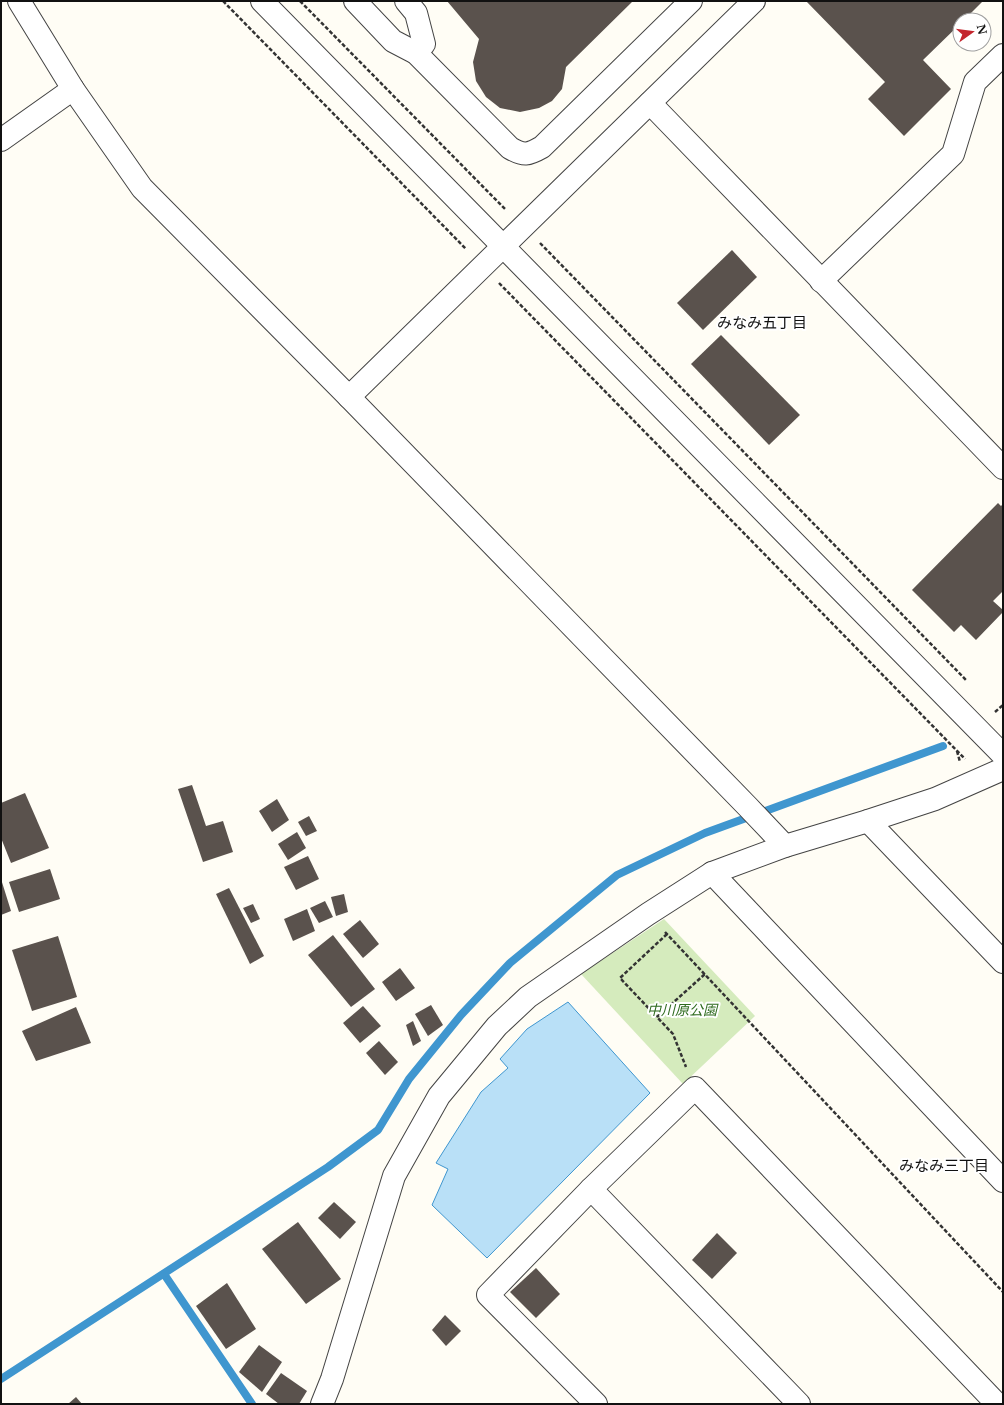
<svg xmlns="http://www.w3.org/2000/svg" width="1004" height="1405" font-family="'Libre Baskerville','Noto Sans JP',serif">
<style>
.green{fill:#d5ebbd}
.water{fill:#b9e0f7;stroke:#3f96cf}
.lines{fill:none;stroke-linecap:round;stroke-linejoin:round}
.stream{stroke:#3f96cf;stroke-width:8}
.building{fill:#5a524d}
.minor-casing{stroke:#444;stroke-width:24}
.path{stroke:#333;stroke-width:2.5;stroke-dasharray:4 2;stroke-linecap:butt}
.minor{stroke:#fff;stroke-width:22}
.labels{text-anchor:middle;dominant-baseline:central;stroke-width:4;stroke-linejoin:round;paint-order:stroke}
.park-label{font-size:14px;font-style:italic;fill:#2f6b1f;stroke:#fff}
.neighbourhood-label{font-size:15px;fill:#111;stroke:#fff}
</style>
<rect width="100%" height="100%" fill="#fffdf5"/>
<path class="green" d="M664,919L755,1016L683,1084L581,974Z"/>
<path class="water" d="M568,1002L650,1093L487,1258L432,1205L448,1169L436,1163L481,1092L508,1068L500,1059L527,1029Z"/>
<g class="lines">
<g class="stream">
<path d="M164,1274L252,1404"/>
<path d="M1,1379L328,1167L378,1130L409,1079L461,1015L510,963L617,875L705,833L943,746"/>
</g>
</g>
<g class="building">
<path d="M447,1H633L566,67L562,89L552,101L539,108L520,112L500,108L486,97L476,81L473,62L479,39Z"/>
<path d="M806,1H983L964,20H960V24L923,60L951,89L904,136L868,99L885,82Z"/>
<path d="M732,250L757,277L703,330L677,303Z"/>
<path d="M721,335L800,415L769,445L691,364Z"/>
<path d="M998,503L1001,506L1003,504V591L993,601L1003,610V612L976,640L961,625L954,632L912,590Z"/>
<path d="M192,785L206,826L223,821L233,852L203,862L178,789Z"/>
<path d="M25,793L49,848L11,863L1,838V803Z"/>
<path d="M277,799L289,820L272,832L259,811Z"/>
<path d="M309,816L317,831L306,836L298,822Z"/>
<path d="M297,832L306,848L288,860L278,844Z"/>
<path d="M308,856L319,879L296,890L284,867Z"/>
<path d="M50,869L60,899L19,912L9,882Z"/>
<path d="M1,879L11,911L1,915Z"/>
<path d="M229,888L264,956L250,964L216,894Z"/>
<path d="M344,894L348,912L336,916L331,897Z"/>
<path d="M325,901L333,917L319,923L310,908Z"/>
<path d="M253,904L260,919L251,923L243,908Z"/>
<path d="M307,909L315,931L293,941L284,919Z"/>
<path d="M360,920L379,944L363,958L343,934Z"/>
<path d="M333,935L375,989L351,1007L308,955Z"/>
<path d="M58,936L77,997L32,1011L12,950Z"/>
<path d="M400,968L415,988L396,1001L382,982Z"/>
<path d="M431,1005L443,1025L428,1036L415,1014Z"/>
<path d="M363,1006L381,1026L360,1043L343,1023Z"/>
<path d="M76,1007L91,1043L36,1061L22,1031Z"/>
<path d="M413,1021L421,1041L413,1046L406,1025Z"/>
<path d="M379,1041L398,1062L385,1075L366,1053Z"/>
<path d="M334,1202L356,1222L340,1239L318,1218Z"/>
<path d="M298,1222L341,1279L306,1304L262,1249Z"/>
<path d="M717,1233L737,1253L712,1279L692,1260Z"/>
<path d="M536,1268L560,1294L536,1318L510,1292Z"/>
<path d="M227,1283L256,1329L226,1349L196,1306Z"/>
<path d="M445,1315L461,1331L446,1346L432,1330Z"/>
<path d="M259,1345L282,1362L262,1392L239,1372Z"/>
<path d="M281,1373L307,1391L299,1404H279L266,1394Z"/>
<path d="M76,1397L82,1404H68Z"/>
</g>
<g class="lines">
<defs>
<g id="minor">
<path d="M19,1L73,89L142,188L349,397L748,807L785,846"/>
<path d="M262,1L1003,755"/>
<path d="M355,1L393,41L416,53L510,148C524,156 528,155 542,147L691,1"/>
<path d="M406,1L416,13L424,44L416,53"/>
<path d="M650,103L1003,468"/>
<path d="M1,140L73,89"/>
<path d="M821,281L953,154L975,82L1003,55"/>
<path d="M349,397L754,1"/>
<path d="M868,821L1003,962"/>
<path d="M712,873L1003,1181"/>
<path d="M591,1189L799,1404"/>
<path d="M322,1404L332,1379L394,1176L439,1096L497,1026L528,997L648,914L712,873L785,846L868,821L935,799L1003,769"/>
<path d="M596,1404L488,1295L591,1189L695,1088L997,1404"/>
</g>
</defs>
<use href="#minor" class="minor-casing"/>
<g class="path">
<path d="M223,1L466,249"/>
<path d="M300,1L506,210"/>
<path d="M540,243L966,680"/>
<path d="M499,283L965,759"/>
<path d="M995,712L1003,705"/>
<path d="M957,751L960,762"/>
<path d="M665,932L1003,1292"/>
<path d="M667,934L620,978L673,1034L686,1067"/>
<path d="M657,1017L705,974"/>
</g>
<use href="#minor" class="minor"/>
</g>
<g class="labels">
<g class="park-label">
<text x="682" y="1010">中川原公園</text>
</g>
<g class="neighbourhood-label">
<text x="762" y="322">みなみ五丁目</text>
<text x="944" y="1165">みなみ三丁目</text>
</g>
</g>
<rect width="1004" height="1405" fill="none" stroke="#111111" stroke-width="4"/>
<g transform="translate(972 32) rotate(76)"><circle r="19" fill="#ffffff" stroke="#a0a0a0"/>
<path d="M0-3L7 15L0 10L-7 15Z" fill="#c4262e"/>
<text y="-6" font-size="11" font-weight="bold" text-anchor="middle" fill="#111111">N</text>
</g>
</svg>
